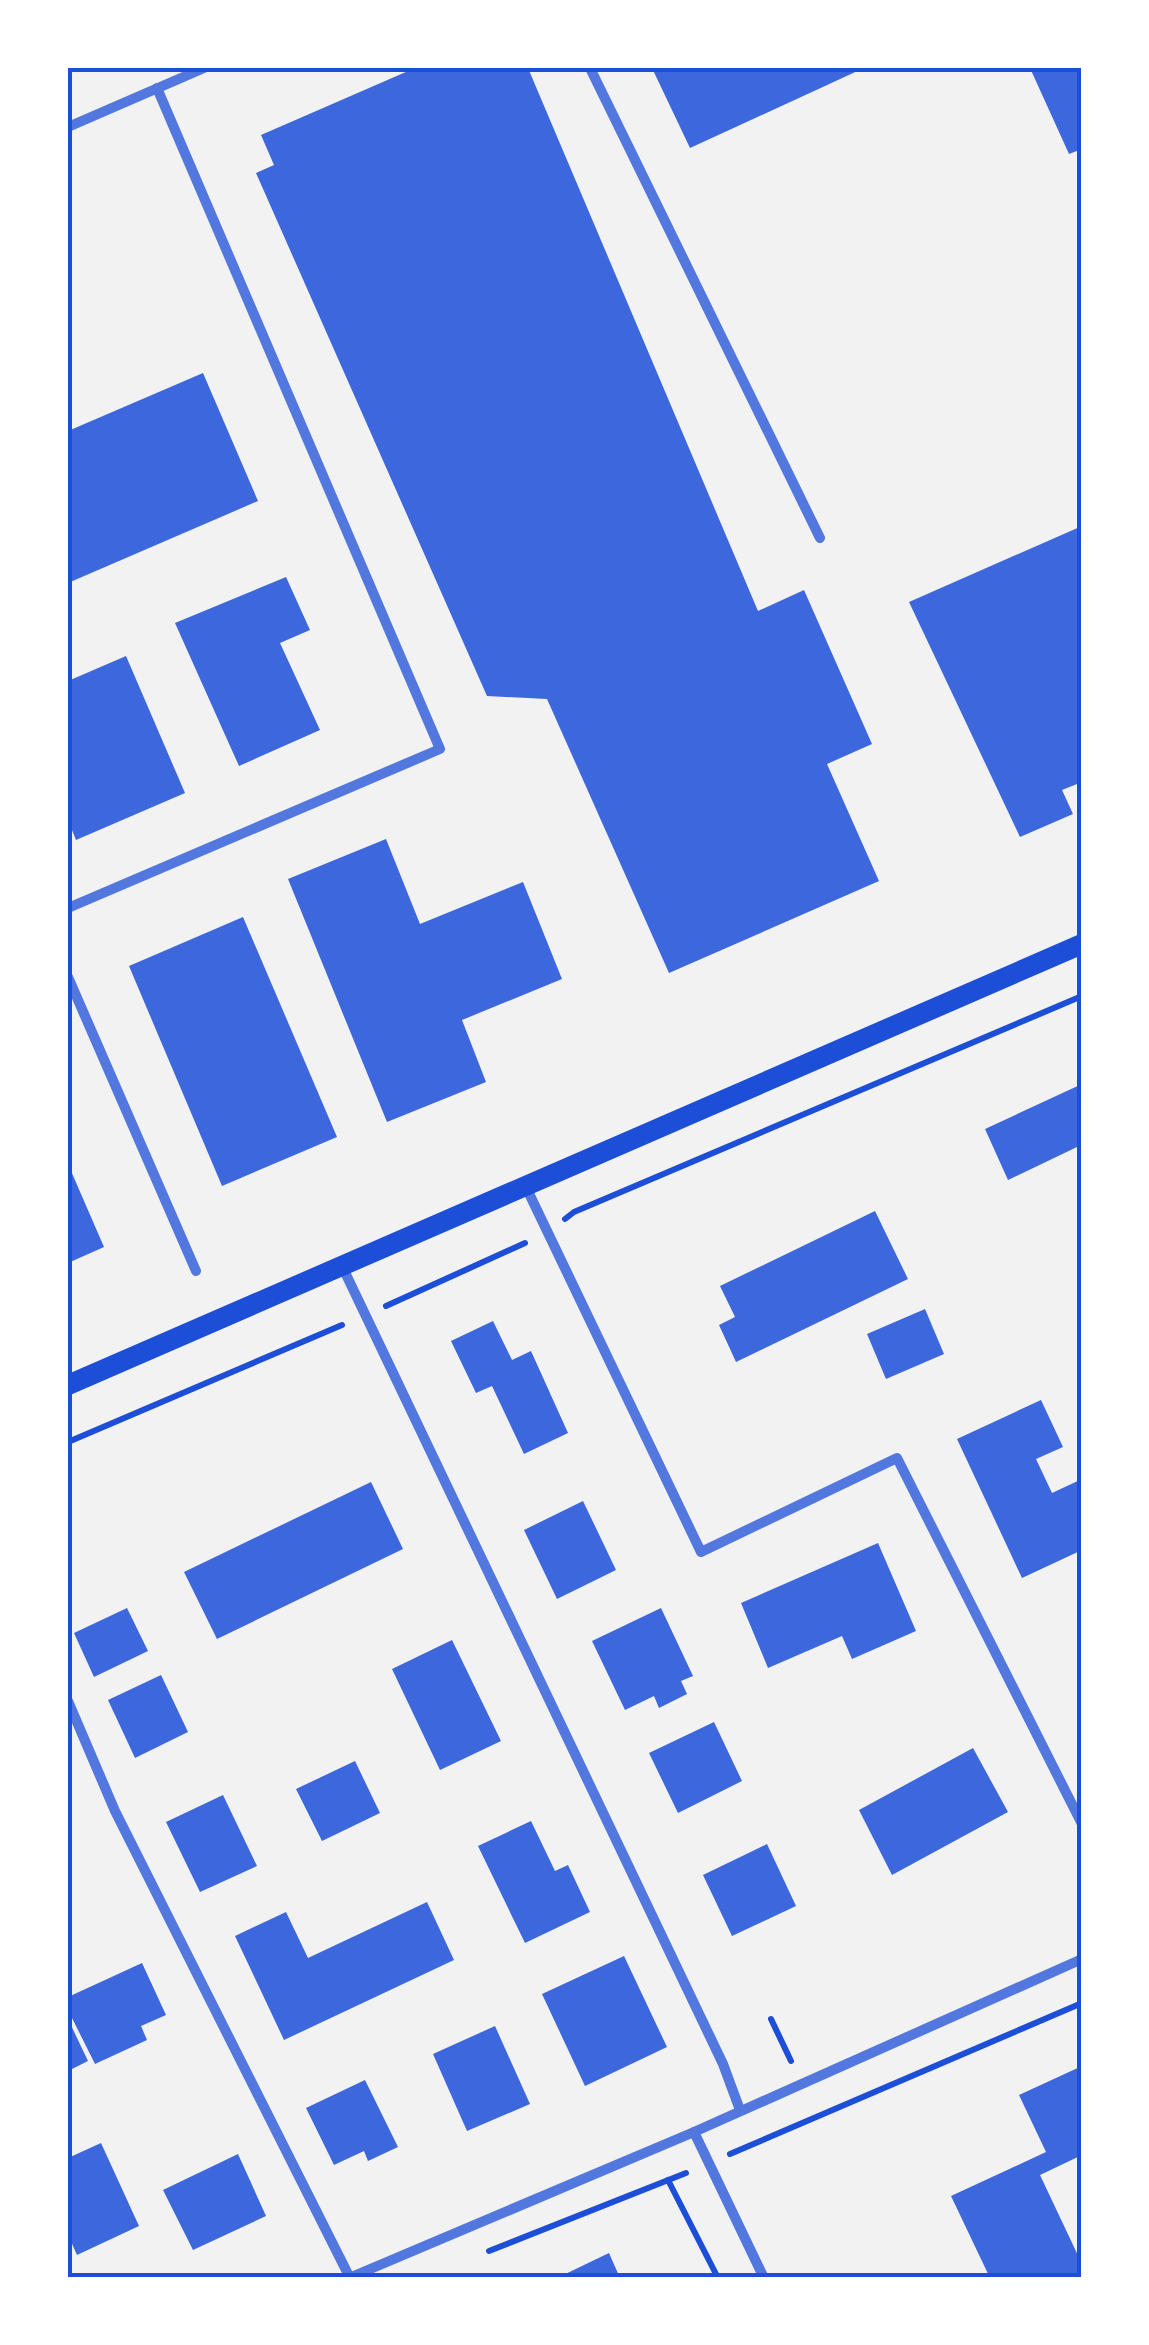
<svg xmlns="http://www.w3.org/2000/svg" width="1149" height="2345" font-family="'Fira Sans',sans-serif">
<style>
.building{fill:#3d67dc}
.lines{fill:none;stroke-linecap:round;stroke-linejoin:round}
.path{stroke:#1d4ed8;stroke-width:6}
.minor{stroke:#5277de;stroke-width:10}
.secondary{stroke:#1d4ed8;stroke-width:20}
.neatline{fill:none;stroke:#1d4ed8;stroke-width:4}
</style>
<rect width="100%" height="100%" fill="#f2f2f2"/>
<g class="building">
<path d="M415,68H528L758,611L804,590L872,744L827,764L879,881L669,973L547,699L487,696L256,173L274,165L261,135Z"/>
<path d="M652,68H864L690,148Z"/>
<path d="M1030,68H1082V149L1069,154Z"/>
<path d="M203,373L258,501L68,583V431Z"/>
<path d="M1082,526V782L1062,790L1073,814L1020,837L909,602Z"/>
<path d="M286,577L310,630L280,643L320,730L239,766L175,623Z"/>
<path d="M126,656L185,793L76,840L68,820V681Z"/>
<path d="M386,839L420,924L523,882L562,979L462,1020L486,1082L387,1122L288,879Z"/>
<path d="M243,917L337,1137L222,1186L129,966Z"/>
<path d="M1082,1084V1157L1077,1147L1008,1180L985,1129Z"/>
<path d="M68,1164L104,1247L68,1263Z"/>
<path d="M875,1211L908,1279L736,1362L719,1325L735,1317L720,1286Z"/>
<path d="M925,1309L944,1354L886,1379L867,1334Z"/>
<path d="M493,1321L512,1360L531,1351L568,1433L524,1454L492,1386L476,1393L451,1341Z"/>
<path d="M1041,1400L1063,1447L1036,1459L1052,1493L1082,1479V1550L1022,1578L957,1439Z"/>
<path d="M371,1482L403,1549L217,1639L184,1572Z"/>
<path d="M583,1501L616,1570L557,1599L524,1530Z"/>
<path d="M878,1543L916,1631L852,1659L842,1636L768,1668L741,1603Z"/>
<path d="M127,1608L148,1651L94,1677L74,1633Z"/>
<path d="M661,1608L693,1676L681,1681L687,1694L659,1708L654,1696L625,1710L592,1641Z"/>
<path d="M452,1640L501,1741L440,1770L392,1669Z"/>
<path d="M161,1675L188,1732L135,1758L108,1700Z"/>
<path d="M714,1722L742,1781L678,1813L649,1753Z"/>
<path d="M973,1748L1008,1812L892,1875L859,1810Z"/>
<path d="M355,1761L380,1813L322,1841L296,1789Z"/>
<path d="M223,1795L257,1866L200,1892L166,1822Z"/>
<path d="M531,1821L555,1871L568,1865L590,1912L525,1943L478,1846Z"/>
<path d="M767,1844L796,1906L732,1936L703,1875Z"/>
<path d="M427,1902L454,1960L284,2040L235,1936L286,1912L308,1958Z"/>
<path d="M624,1956L667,2047L585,2086L542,1994Z"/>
<path d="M142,1963L166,2015L141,2026L147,2040L95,2064L68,2010V1997Z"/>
<path d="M68,2019L88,2061L68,2071Z"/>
<path d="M495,2026L530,2104L467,2131L433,2054Z"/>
<path d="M1082,2066V2155L1040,2175L1082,2264V2278H990L951,2196L1046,2152L1019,2095Z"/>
<path d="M365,2080L398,2147L368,2161L364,2151L334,2165L306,2108Z"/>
<path d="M101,2143L139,2226L77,2255L68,2235V2158Z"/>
<path d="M238,2154L266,2216L193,2250L163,2190Z"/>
<path d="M609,2253L620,2278H557Z"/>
</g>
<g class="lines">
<g class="path">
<path d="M565,1219L574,1212L1082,996"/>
<path d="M386,1306L525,1243"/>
<path d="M68,1442L342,1325"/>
<path d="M771,2019L791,2061"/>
<path d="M730,2154L1082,2003"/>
<path d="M668,2180L718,2278"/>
<path d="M489,2251L686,2173"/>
</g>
<g class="minor">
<path d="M590,68L820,538"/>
<path d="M68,127L204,68"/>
<path d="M68,908L440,749L157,88"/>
<path d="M68,977L196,1271"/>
<path d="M525,1185L701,1552L897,1458L1082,1824"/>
<path d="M342,1266L723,2064L740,2110"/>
<path d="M68,1701L115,1811L350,2278"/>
<path d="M694,2132L764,2278"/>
<path d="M349,2278L694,2132L1082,1959"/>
</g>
<path class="secondary" d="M68,1385L1082,944"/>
</g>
<rect width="1149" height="2345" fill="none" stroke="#ffffff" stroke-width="140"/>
<rect x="70" y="70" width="1009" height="2205" class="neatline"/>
</svg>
